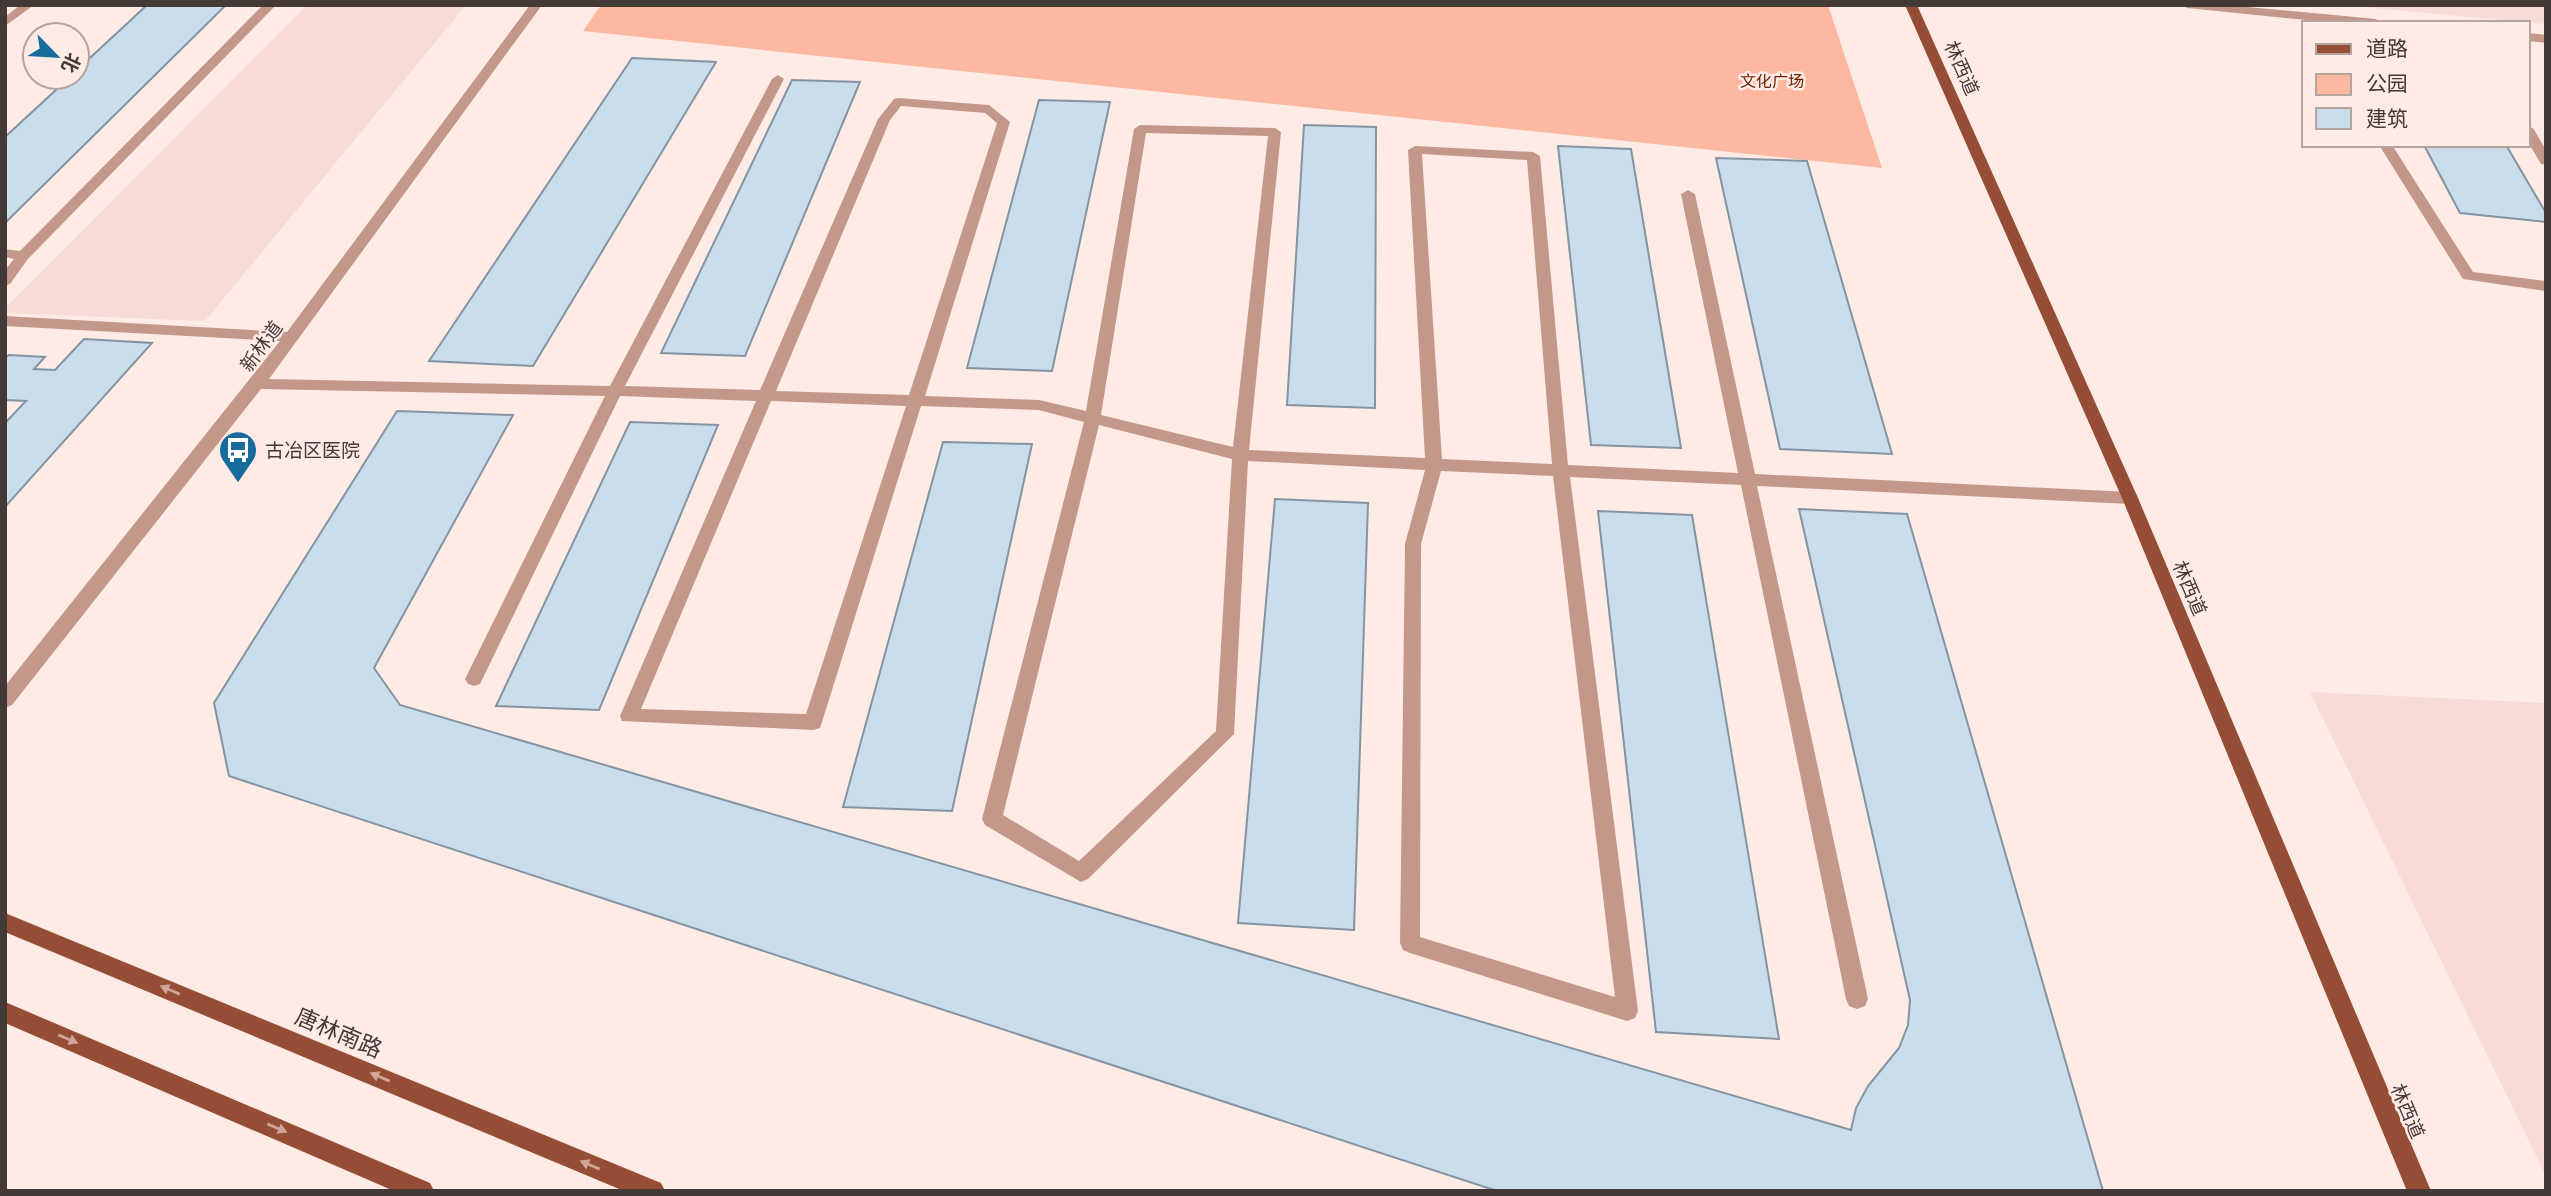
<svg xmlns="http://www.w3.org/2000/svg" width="2551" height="1196" font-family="'Open Sans','Noto Sans SC',sans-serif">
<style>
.built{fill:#f6dcd4}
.green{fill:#feb8a2}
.building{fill:#caddeb;stroke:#8394a2;stroke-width:2}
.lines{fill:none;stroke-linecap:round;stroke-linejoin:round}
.minor{fill:#c3988b;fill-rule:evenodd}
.major{fill:#964d35;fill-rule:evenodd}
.oneway{fill:#d0a496}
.labels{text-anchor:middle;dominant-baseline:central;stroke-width:5;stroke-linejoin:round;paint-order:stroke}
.far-park-label{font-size:16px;fill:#732000;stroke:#ffebe5}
.street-label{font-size:19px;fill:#433936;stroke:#ffebe5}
.poi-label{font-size:19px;fill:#433936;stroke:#ffebe5;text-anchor:start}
.near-street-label{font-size:23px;fill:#433936;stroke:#ffebe5}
</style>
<rect width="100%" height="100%" fill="#ffebe5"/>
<g class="built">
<path d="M307,5H466L205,321L5,313V308Z"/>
<path d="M2341,5H2546V24Z"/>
<path d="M2310,692L2546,703V1176Z"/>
</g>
<path class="green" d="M601,5H1828L1882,168L583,31Z"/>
<g class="building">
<path d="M147,5H226L5,223V137L70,77H77V70Z"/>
<path d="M632,58L716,62L533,366L429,361Z"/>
<path d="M792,80L860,82L745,356L661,353Z"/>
<path d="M1039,100L1110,102L1052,371L967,368Z"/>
<path d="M1304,125L1376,127L1375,408L1287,405Z"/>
<path d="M2424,145H2506L2546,213V222L2460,213Z"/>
<path d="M1558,146L1631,149L1681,448L1591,445Z"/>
<path d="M1716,158L1807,161L1892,454L1780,449Z"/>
<path d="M84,339L152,343L5,507V423L26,401L5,400V358L9,355L45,357L34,369L55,370Z"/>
<path d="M397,411L513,415L374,668L400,705L1851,1130L1856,1108L1868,1086L1899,1048L1908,1025L1910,1000L1799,509L1907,514L2103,1191H1497L229,776L214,703Z"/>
<path d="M630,422L718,425L599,710L496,706Z"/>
<path d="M943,442L1032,444L952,811L843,807Z"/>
<path d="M1275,499L1368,503L1354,930L1238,923Z"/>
<path d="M1598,511L1692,515L1779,1039L1656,1032Z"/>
</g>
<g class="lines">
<g class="minor">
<path d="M20,5H34L5,26V17Z"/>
<path d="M263,5H276L28,259L10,284L5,286V270L14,259L5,257V249L20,251Z"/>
<path d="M530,5H542L269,379L610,386L772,79L778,75L784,79L625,386L760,390L878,119L894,99L898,98L989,105L1010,122L925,396L1039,400L1086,411L1134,129L1140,125L1275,128L1281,132L1249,450L1425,458L1408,150L1415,146L1533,152L1540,156L1568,465L1738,473L1681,194L1688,190L1695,194L1755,474L2130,492L2138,498L2130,504L1757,486L1868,999L1865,1006L1857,1009L1849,1006L1846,999L1741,485L1570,477L1638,1011L1635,1018L1627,1021L1410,953L1403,950L1400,943L1405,544L1425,470L1248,461L1234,734L1088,879L1081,882L985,825L982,819L1084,422L1039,410L921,406L822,722L820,728L813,730L622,721L620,716L756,401L620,396L480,684L474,686L468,684L465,679L605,396L261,389L12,705L5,708V686L280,341L5,326V316L287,332ZM901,106L985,113L997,123L909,395L776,391L890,120ZM1146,133L1268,136L1233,447L1101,415ZM1422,154L1527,160L1552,464L1442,459ZM771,401L906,406L806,714L641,709ZM1099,425L1232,459L1216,731L1079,861L1003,815ZM1441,471L1553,476L1615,997L1420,937L1421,544Z"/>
<path d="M2181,5H2226L2376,19L2382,23H2336L2187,8Z"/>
<path d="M2528,33L2546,35V43L2528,41Z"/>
<path d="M2528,127L2533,128L2546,150V165L2541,164L2528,142Z"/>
<path d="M2379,145H2392L2473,272L2546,281V291L2463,279Z"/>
</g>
<g class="major">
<path d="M1905,5H1917L2138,498L2431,1191H2407L2122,498Z"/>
<path d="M5,913L661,1183L665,1191H624L5,932Z"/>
<path d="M5,1002L430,1183L434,1191H394L5,1023Z"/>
</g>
</g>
<defs><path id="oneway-solid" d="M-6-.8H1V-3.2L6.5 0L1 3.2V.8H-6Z" transform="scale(1.75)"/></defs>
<g class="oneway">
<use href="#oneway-solid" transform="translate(170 990) rotate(-157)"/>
<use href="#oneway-solid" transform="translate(68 1039) rotate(23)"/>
<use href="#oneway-solid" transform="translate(380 1077) rotate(-157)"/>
<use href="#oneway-solid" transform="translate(277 1128) rotate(23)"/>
<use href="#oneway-solid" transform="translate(590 1165) rotate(-157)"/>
</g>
<defs>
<symbol id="bus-pin" viewBox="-11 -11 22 30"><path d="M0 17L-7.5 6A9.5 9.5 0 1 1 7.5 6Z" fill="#186c9d" stroke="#ffebe5"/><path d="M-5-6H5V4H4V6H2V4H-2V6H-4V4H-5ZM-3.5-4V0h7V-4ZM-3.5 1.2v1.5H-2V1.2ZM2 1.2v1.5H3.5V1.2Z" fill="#fff"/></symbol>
</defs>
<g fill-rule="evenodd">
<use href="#bus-pin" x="216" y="428" width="44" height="60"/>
</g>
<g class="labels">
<g class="far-park-label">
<text x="1772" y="81">文化广场</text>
</g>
<g class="street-label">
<text transform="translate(1962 68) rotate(66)">林西道</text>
<text transform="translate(261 346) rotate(-54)">新林道</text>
<text transform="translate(2190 588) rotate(67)">林西道</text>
<text transform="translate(2408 1111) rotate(67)">林西道</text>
</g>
<g class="poi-label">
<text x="265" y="450">古冶区医院</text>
</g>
<g class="near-street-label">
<text transform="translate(339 1032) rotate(23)">唐林南路</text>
</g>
</g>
<rect width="2551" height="1196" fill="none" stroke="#433936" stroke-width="14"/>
<rect x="2302" y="21" width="228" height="126" fill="#ffebe5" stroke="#b4a49f" stroke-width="2"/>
<rect x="2316" y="44" width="35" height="10" fill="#964d35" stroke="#b4a49f" stroke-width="2"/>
<text x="2366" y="56" font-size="21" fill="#433936">道路</text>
<rect x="2316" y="74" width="35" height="21" fill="#feb8a2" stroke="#b4a49f" stroke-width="2"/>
<text x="2366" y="91" font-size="21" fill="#433936">公园</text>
<rect x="2316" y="108" width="35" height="21" fill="#caddeb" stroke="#b4a49f" stroke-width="2"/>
<text x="2366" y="126" font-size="21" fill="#433936">建筑</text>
<g transform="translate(56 56) rotate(115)"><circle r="33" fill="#ffebe5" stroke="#b4a49f" stroke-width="2"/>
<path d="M0-5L12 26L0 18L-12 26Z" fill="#186c9d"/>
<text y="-10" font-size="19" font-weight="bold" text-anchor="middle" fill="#433936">北</text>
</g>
</svg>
